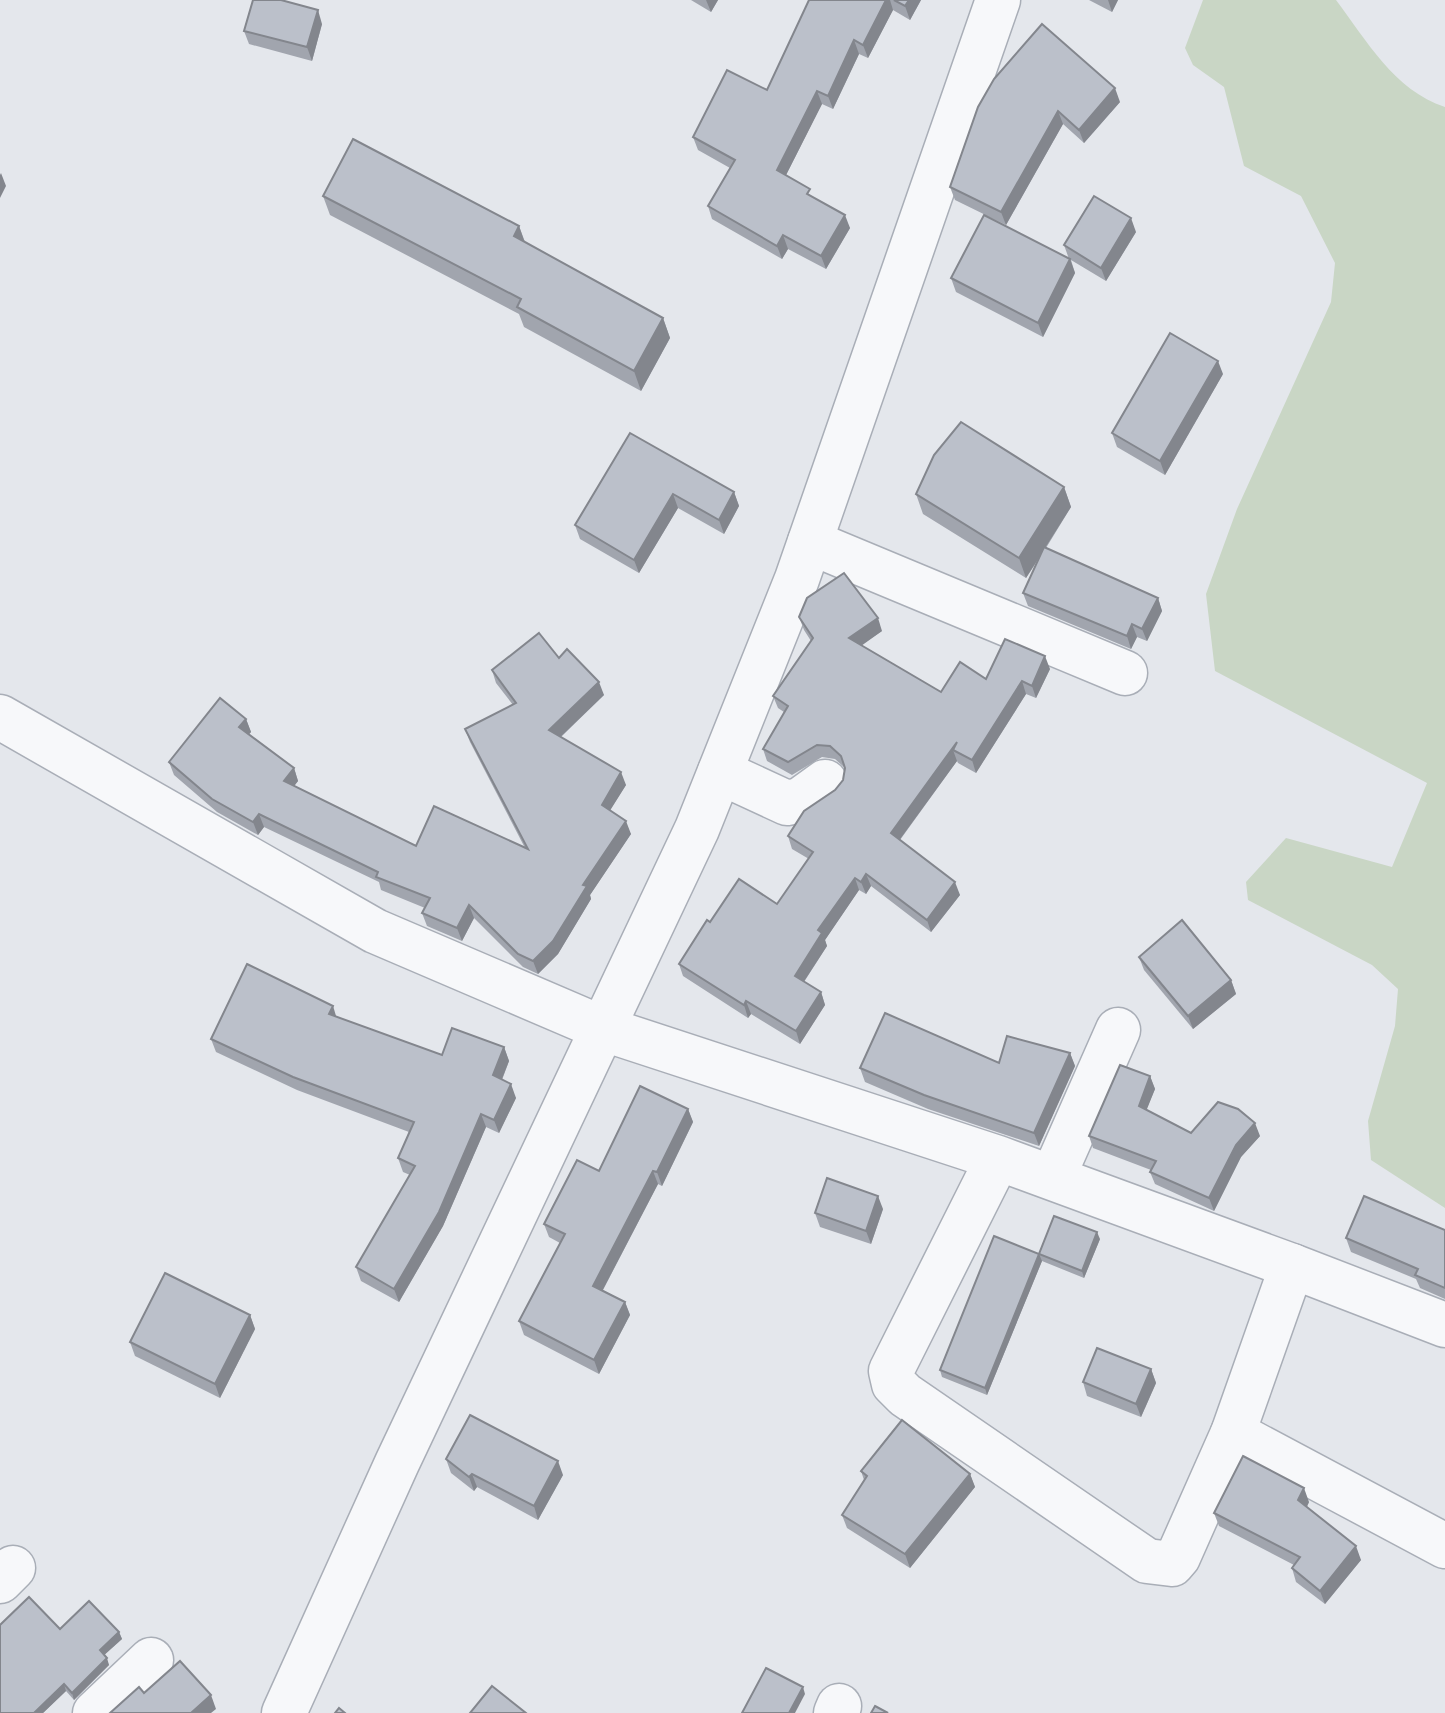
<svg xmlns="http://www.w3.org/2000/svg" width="1445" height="1713" font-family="'Work Sans',sans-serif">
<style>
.green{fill:#c9d6c5}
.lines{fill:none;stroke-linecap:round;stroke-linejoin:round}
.minor-casing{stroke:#a9aeb7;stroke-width:47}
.minor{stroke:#f7f8fa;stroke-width:44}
.wall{fill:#a1a5ae}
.shaded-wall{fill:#83868d}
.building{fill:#bbc0ca;stroke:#83868d;stroke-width:2}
</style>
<rect width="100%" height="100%" fill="#e4e7ec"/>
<path class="green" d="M1203,0H1336C1367,41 1394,90 1445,107V1208L1371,1160L1368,1121L1395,1026L1398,989L1372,965L1248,900L1246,882L1286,838L1392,867L1427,783L1215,671L1206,594L1237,509L1331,302L1335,263L1301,196L1244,166L1224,87L1193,65L1185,48Z"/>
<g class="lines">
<defs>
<g id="minor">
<path d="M810,542L1125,673"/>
<path d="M0,717L375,931L604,1029L998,1158L1292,1266L1233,1433L1178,1557L1172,1564L1147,1561L905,1395L894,1384L891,1371L998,1158"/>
<path d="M720,772L787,803L800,800L825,782"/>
<path d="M1053,1177L1118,1030"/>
<path d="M1292,1266L1445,1325"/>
<path d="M1233,1433L1445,1546"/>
<path d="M0,1581L13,1568"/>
<path d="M95,1713L151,1660"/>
<path d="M284,1713L397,1463L697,829L797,579L998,0"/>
<path d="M836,1713L839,1706"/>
</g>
</defs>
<use href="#minor" class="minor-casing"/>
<use href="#minor" class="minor"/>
</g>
<g class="wall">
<path d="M691,0H718L711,12Z"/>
<path d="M809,0H921L910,20L893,10L868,58L859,54L833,109L822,104L786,175L850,228L826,269L788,249L782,259L712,219L708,206L730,168L698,150L693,137L767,90Z"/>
<path d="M1089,0H1118L1112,12Z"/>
<path d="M322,24L312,61L249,44L244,31Z"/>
<path d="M1120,102L1084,143L1063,124L1006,225L955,200L950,187L978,107Z"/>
<path d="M323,196L519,226L525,242L663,318L670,338L641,391L524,327L519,314L330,215Z"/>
<path d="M1136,232L1106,281L1071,260L1075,273L1043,337L956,292L951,278L1069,259L1064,245Z"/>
<path d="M1223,374L1165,475L1117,447L1112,433Z"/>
<path d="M630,433L734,492L739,506L724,534L678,508L639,573L580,539L575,525Z"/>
<path d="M1064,487L1071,507L1046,548L1158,598L1162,611L1147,641L1137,637L1131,649L1028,606L1023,593L1040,557L1026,578L923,514L916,494Z"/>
<path d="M799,617L882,631L861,645L941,692L986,679L1050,669L1036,698L1026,694L976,773L958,763L957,761L900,840L960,895L931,932L871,886L866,894L859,890L825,940L827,946L804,982L821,992L825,1005L800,1044L751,1014L748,1018L683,976L679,964L710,922L777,904L809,859L792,849L788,836L835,790L843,780L845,768L835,759L822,757L792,775L767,761L763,749L784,712L778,708L773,696L811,641L804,630Z"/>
<path d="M559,658L604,695L561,737L626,785L610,810L631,834L590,895L591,899L558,954L538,974L523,967L474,918L462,941L427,926L422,913L425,908L381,890L379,882L264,827L258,835L217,812L174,775L169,762L246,719L251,732L249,734L294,768L298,781L294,786L416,846L525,848L470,742L465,729L513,705L496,683L492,670Z"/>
<path d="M1139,957L1231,980L1236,994L1193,1029L1144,970Z"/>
<path d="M336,1017L442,1055L504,1047L509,1061L502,1080L516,1098L499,1133L486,1127L443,1226L399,1302L361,1281L356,1267L410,1175L403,1172L398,1158L409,1132L297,1090L216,1052L211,1039Z"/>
<path d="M1070,1053L1075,1066L1039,1146L928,1109L865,1082L860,1068L999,1063Z"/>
<path d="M1150,1076L1155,1089L1146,1110L1191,1133L1260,1136L1241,1157L1214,1211L1155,1184L1150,1172L1151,1170L1093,1148L1089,1136Z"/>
<path d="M688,1109L693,1122L662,1186L658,1184L603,1290L625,1302L630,1315L599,1374L524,1335L519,1321L560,1243L549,1237L544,1224L599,1171Z"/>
<path d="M883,1209L871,1244L820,1227L815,1213Z"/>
<path d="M1445,1230V1299L1420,1288L1416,1279L1351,1252L1346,1238Z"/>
<path d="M1100,1239L1084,1278L1042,1261L987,1395L942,1377L940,1370L1039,1254Z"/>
<path d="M250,1315L255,1329L220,1398L135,1356L130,1342Z"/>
<path d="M1151,1369L1156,1383L1141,1417L1087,1396L1083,1382Z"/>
<path d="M446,1459L563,1475L538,1520L477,1487L474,1491L451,1473Z"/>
<path d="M861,1471L970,1474L975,1487L910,1568L847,1528L842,1515L864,1480Z"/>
<path d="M1309,1502L1307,1507L1361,1560L1325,1604L1296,1582L1292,1568L1294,1565L1219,1526L1214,1513Z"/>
<path d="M60,1629L119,1632L122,1639L104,1655L109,1665L74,1700L66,1691L43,1713Z"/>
</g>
<g class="shaded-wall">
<path d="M706,0H718L711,12Z"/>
<path d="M886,0H890L893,10L868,58L863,45Z"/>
<path d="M909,0H921L910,20L905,6Z"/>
<path d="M1108,0H1118L1112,12Z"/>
<path d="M318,10L322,24L312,61L307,47Z"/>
<path d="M854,40L859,54L833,109L828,96Z"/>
<path d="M1115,88L1120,102L1084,143L1079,130Z"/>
<path d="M817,91L822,104L782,183L777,170Z"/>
<path d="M1058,111L1063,124L1006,225L1001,212Z"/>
<path d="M1,173L6,186L0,198V175Z"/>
<path d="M845,215L850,228L826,269L821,256Z"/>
<path d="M1131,218L1136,232L1106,281L1101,268Z"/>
<path d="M519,226L526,246L514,236Z"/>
<path d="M783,235L788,249L782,259L777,246Z"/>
<path d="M1070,259L1075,273L1043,337L1038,323Z"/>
<path d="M663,318L670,338L641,391L634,371Z"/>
<path d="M1218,361L1223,374L1165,475L1160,461Z"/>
<path d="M1064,487L1071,507L1026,578L1019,558Z"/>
<path d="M734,492L739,506L724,534L719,520Z"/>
<path d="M673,494L678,508L639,573L634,560Z"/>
<path d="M1158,598L1162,611L1147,641L1142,629Z"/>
<path d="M878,618L882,631L854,651L849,638Z"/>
<path d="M1132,624L1137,637L1131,649L1127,636Z"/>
<path d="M1045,656L1050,669L1036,698L1032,686Z"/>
<path d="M1022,681L1026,694L976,773L972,760Z"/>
<path d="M599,682L604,695L554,743L549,730Z"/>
<path d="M246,719L251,732L244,740L239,727Z"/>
<path d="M957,742L953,750L957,761L895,846L891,833Z"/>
<path d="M294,768L298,781L288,794L284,781Z"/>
<path d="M621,772L626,785L606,817L602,805Z"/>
<path d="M259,814L264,827L258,835L253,822Z"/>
<path d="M626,821L631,834L590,895L591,899L558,954L538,974L533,961Z"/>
<path d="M866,874L871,886L866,894L861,882Z"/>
<path d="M855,878L859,890L825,940L827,946L799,989L795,976L818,930Z"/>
<path d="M955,882L960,895L931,932L927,920Z"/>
<path d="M469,905L474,918L462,941L457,928Z"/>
<path d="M1231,980L1236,994L1193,1029L1188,1016Z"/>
<path d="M821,992L825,1005L800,1044L796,1031Z"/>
<path d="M746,1001L751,1014L748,1018L744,1005Z"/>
<path d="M333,1006L337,1019L329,1014Z"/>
<path d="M504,1047L509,1061L498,1089L493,1075Z"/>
<path d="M1070,1053L1075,1066L1039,1146L1034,1133Z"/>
<path d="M1150,1076L1155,1089L1143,1119L1139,1106Z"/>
<path d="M511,1084L516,1098L499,1133L494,1120Z"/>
<path d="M688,1109L693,1122L662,1186L657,1172Z"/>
<path d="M481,1114L486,1127L443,1226L399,1302L394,1289Z"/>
<path d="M1255,1123L1260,1136L1241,1157L1214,1211L1209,1198L1236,1145Z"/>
<path d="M653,1171L658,1184L598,1299L593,1286Z"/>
<path d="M878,1196L883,1209L871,1244L866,1231Z"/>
<path d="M1097,1232L1100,1239L1084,1278L1082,1271Z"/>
<path d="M1039,1254L1042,1261L987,1395L985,1388Z"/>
<path d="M625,1302L630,1315L599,1374L594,1360Z"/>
<path d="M250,1315L255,1329L220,1398L215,1384Z"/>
<path d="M1151,1369L1156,1383L1141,1417L1136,1404Z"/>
<path d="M558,1461L563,1475L538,1520L534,1506Z"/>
<path d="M472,1474L477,1487L474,1491L469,1477Z"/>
<path d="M970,1474L975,1487L910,1568L905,1554Z"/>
<path d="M1304,1488L1309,1502L1303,1514L1298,1500Z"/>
<path d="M1356,1546L1361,1560L1325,1604L1320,1591Z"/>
<path d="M119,1632L122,1639L102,1657L100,1650Z"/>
<path d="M107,1658L109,1665L74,1700L72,1693Z"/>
<path d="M64,1684L66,1691L43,1713H34Z"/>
<path d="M803,1687L805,1694L795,1713H789Z"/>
<path d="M211,1695L216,1709L211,1713H191Z"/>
</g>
<g class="building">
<path d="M253,0H281L318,10L307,47L244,31Z"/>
<path d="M809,0H886L863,45L854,40L828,96L817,91L777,170L810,189L807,194L845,215L821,256L783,235L777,246L708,206L735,160L693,137L727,70L767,90Z"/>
<path d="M894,0H909L905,6Z"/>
<path d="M1042,24L1115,88L1079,130L1058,111L1001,212L950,187L978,107L994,79Z"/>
<path d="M353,139L519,226L514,236L663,318L634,371L517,307L521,299L323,196Z"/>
<path d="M1094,196L1131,218L1101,268L1064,245Z"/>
<path d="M984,215L1070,259L1038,323L951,278Z"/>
<path d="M1170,333L1218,361L1160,461L1112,433Z"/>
<path d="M961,422L1064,487L1019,558L916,494L934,455Z"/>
<path d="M630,433L734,492L719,520L673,494L634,560L575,525Z"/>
<path d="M1044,547L1158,598L1142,629L1132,624L1127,636L1023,593Z"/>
<path d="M844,573L878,618L849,638L941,692L960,662L986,679L1005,639L1045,656L1032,686L1022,681L972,760L953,750L957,742L891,833L955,882L927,920L866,874L861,882L855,878L818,930L822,933L795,976L821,992L796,1031L746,1001L744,1005L679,964L707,920L710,922L739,879L777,904L813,852L788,836L804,811L835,790L843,780L845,768L841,756L830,746L817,745L788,762L763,749L788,706L773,696L813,638L799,617L807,598Z"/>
<path d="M539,633L559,658L567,649L599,682L549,730L621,772L602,805L626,821L583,885L587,886L553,941L533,961L518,954L469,905L457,928L422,913L430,898L376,877L378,872L259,814L253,822L212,799L169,762L220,698L246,719L239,727L294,768L284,781L416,846L434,806L528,849L465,729L516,703L492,670Z"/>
<path d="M1182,920L1231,980L1188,1016L1139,957Z"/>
<path d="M247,964L333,1006L329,1014L442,1055L452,1028L504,1047L493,1075L511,1084L494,1120L481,1114L439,1212L394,1289L356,1267L415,1166L398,1158L414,1122L293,1077L211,1039Z"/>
<path d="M885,1013L999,1063L1007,1036L1070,1053L1034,1133L924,1095L860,1068Z"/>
<path d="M1120,1065L1150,1076L1139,1106L1191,1133L1218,1102L1238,1109L1255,1123L1236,1145L1209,1198L1150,1172L1156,1161L1089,1136Z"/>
<path d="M640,1086L688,1109L657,1172L653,1171L593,1286L625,1302L594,1360L519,1321L565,1234L544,1224L577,1160L599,1171Z"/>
<path d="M827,1178L878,1196L866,1231L815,1213Z"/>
<path d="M1364,1196L1445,1230V1288L1415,1275L1418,1269L1346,1238Z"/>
<path d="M1054,1216L1097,1232L1082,1271L1039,1254Z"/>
<path d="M994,1236L1039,1254L985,1388L940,1370Z"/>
<path d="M165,1273L250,1315L215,1384L130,1342Z"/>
<path d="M1097,1348L1151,1369L1136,1404L1083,1382Z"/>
<path d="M470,1415L558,1461L534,1506L472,1474L469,1477L446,1459Z"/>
<path d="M902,1420L970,1474L905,1554L842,1515L867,1476L861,1471Z"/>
<path d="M1243,1456L1304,1488L1298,1500L1356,1546L1320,1591L1292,1568L1300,1557L1214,1513Z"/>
<path d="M29,1597L60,1629L89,1601L119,1632L100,1650L107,1658L72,1693L64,1684L34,1713H0V1625Z"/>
<path d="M180,1661L211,1695L191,1713H110L139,1687L144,1693Z"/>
<path d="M766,1668L803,1687L789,1713H742Z"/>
<path d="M492,1686L526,1713H470Z"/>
<path d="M875,1706L888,1713H871Z"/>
<path d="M339,1708L345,1713H335Z"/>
</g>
</svg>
